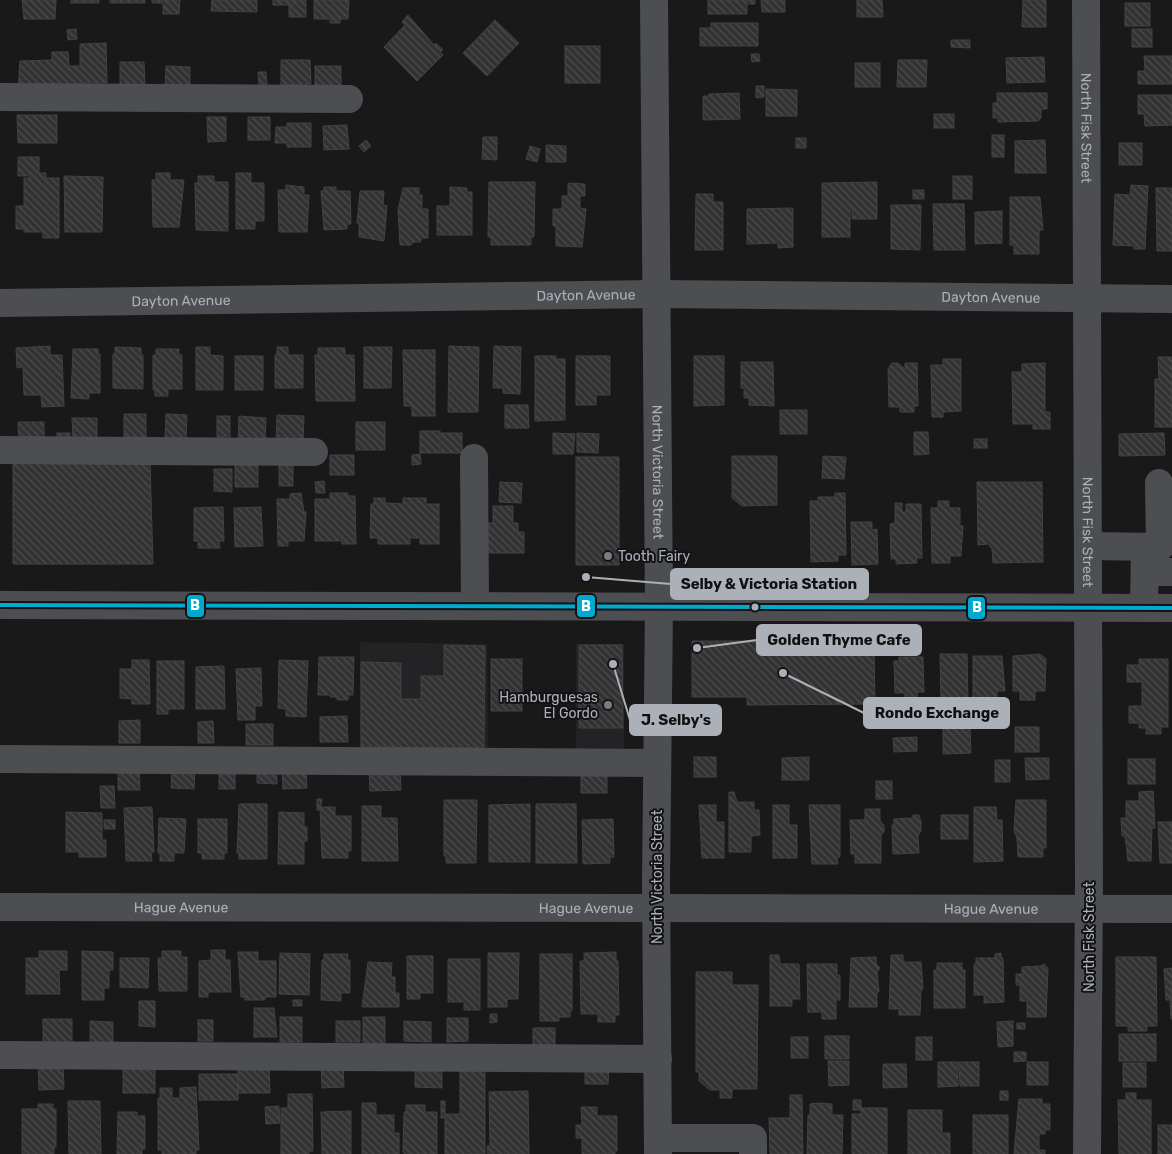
<svg xmlns="http://www.w3.org/2000/svg" width="1172" height="1154" font-family="Rubik,sans-serif">
<style>
.built{fill:#232325}
.building{fill:url(#building-back-hatch);stroke:#414245}
.lines{fill:none;stroke-linecap:round;stroke-linejoin:round}
.minor{stroke:#4d4e52;stroke-width:28}
.bus-1-casing{stroke:#131315;stroke-width:8}
.bus-1{stroke:#00a9ce;stroke-width:4}
.poi-dot{fill:#787b81;stroke:#131315;stroke-width:2}
.bus-dot{fill:#abb0b9;stroke:#131315;stroke-width:2}
.labels{text-anchor:middle;dominant-baseline:central;stroke-width:4;stroke-linejoin:round;paint-order:stroke}
.street-label{font-size:14px;fill:#abb0b9;stroke:#131315}
.poi-label{font-size:14px;fill:#abb0b9;stroke:#131315;text-anchor:start}
.leader{fill:none;stroke:#abb0b9;stroke-width:2}
.callout-dot{fill:#abb0b9;stroke:#131315;stroke-width:2}
.callout{fill:#abb0b9;stroke:#abb0b9;stroke-width:2}
.callout-label{font-size:15px;text-anchor:middle;font-weight:bold;fill:#111}
.line-badge{stroke:#131315;stroke-width:2}
.badge-label{font-size:14px;text-anchor:middle;font-weight:bold;fill:#fff}
</style>
<defs>
<pattern id="building-back-hatch" width="6" height="6" patternUnits="userSpaceOnUse" patternTransform="scale(1.25)"><rect width="6" height="6" fill="#323233"/><path d="M-1 5l2 2M0 0l6 6M5-1l2 2" fill="none" stroke="#4d4d4e"/></pattern>
</defs>
<rect width="100%" height="100%" fill="#191919"/>
<g class="built">
<path d="M360,642L487,644L488,751L360,749Z"/>
<rect x="576" y="644" width="48" height="106"/>
</g>
<g class="building">
<path d="M22,0H56L55,19H24Z"/>
<rect x="71" y="0" width="28" height="3"/>
<rect x="110" y="0" width="35" height="3"/>
<path d="M152,0H180L179,14H163V3H152Z"/>
<path d="M212,0H257V12L211,11Z"/>
<path d="M273,0H306V17H289V5H273Z"/>
<path d="M314,0H349L348,19H340V23H330V19H314Z"/>
<path d="M708,0H755V4H747V14H708Z"/>
<path d="M761,0H785V12H762Z"/>
<path d="M857,0H882L883,17H857Z"/>
<path d="M1023,0H1046V27H1022Z"/>
<rect x="1125" y="3" width="25" height="23"/>
<path d="M408,15L434,45L436,43L443,50L440,52L443,55L417,81L384,47L405,25L402,22Z"/>
<path d="M495,20L519,43L487,76L463,53Z"/>
<path d="M711,23H758V46H700V28H711Z"/>
<path d="M76,29L77,39L68,40L67,30Z"/>
<rect x="1132" y="29" width="20" height="18"/>
<path d="M951,40H970V48L951,47Z"/>
<path d="M106,43L107,83H82V93L18,89L20,61L52,60V52H68L69,66H80V44Z"/>
<rect x="565" y="46" width="35" height="37"/>
<path d="M751,54H759L760,61L752,62Z"/>
<path d="M1144,56H1172V84H1138V71H1145Z"/>
<path d="M1044,57L1045,82L1007,83L1006,58Z"/>
<path d="M281,60H310L311,84L281,85Z"/>
<path d="M898,60H927L926,87H897Z"/>
<path d="M120,62H144L145,86H120Z"/>
<rect x="855" y="63" width="25" height="24"/>
<path d="M166,66L190,67V86H165Z"/>
<rect x="315" y="66" width="26" height="25"/>
<path d="M258,72H266L267,84L259,85Z"/>
<path d="M756,86H764V97L756,98Z"/>
<path d="M766,89L797,90V116H766Z"/>
<path d="M739,93L740,119L703,120V96H709V94Z"/>
<path d="M997,93H1047V109H1041V118L1038,121L998,122V118H993V103H997Z"/>
<path d="M1138,95H1172V125L1145,126L1144,114H1138Z"/>
<rect x="934" y="114" width="20" height="14"/>
<path d="M17,115H57V143H18Z"/>
<path d="M207,117H226V141L208,142Z"/>
<rect x="248" y="117" width="22" height="23"/>
<path d="M287,123H311V147H287V143H275L276,127H287Z"/>
<path d="M347,125L349,149L324,150L323,126Z"/>
<rect x="992" y="135" width="12" height="22"/>
<path d="M483,137H497V160L482,159Z"/>
<rect x="796" y="138" width="10" height="10"/>
<path d="M366,140L371,146L364,152L359,146Z"/>
<path d="M1045,140L1046,173H1015V141Z"/>
<rect x="1119" y="143" width="23" height="22"/>
<path d="M546,145L566,146V162H546Z"/>
<path d="M530,146L540,149L537,162L526,159Z"/>
<path d="M18,157H39V173H46V178H59V238H43V232H24V229H16V206H24V178H30V176H18Z"/>
<path d="M156,173H170V180H184L179,227H153L152,180H156Z"/>
<path d="M236,173H251V183H264V221H255V229H236Z"/>
<path d="M64,176L103,177L102,232H65Z"/>
<path d="M198,176H214V182H228V231L196,230L195,183H198Z"/>
<rect x="953" y="176" width="19" height="23"/>
<path d="M489,182H535L534,237H531V245H491V237H488Z"/>
<path d="M877,182V219H852V210H850V237H822V183Z"/>
<path d="M568,183L585,184V196H580V208L586,209L582,247L556,246V226H553V209H562V196H568Z"/>
<path d="M286,185L304,187V195H309L307,232H279L278,190H286Z"/>
<path d="M1131,185L1148,186L1145,249H1134V246L1113,245L1115,194L1130,195Z"/>
<path d="M324,187H336V191H350L351,224H347V229L324,230L321,191H324Z"/>
<path d="M450,187L467,188V192H472V235H437V206H450Z"/>
<path d="M403,188H419V195H422V209H428V238H422L420,242H414L411,245H400L398,210Z"/>
<path d="M1156,188H1172V251H1157Z"/>
<rect x="913" y="190" width="11" height="9"/>
<path d="M360,191H384L383,205L387,206L384,241L359,237V223H357Z"/>
<path d="M696,194H713V202H723V250H695Z"/>
<path d="M1010,197H1040L1043,230H1039V254H1014V245H1010Z"/>
<path d="M933,204H964L965,250H934Z"/>
<path d="M891,205H921L920,250L891,249Z"/>
<path d="M793,208V247L778,248V243L747,244V209Z"/>
<path d="M1002,211V243L975,244V212Z"/>
<path d="M50,346V355H62L64,406L42,407L41,395H24L23,367L17,368L16,348Z"/>
<path d="M449,346L479,347L478,412H448Z"/>
<path d="M494,346L521,347L520,394L503,393V388H493Z"/>
<path d="M115,347L141,348V355H143V389L113,388V354H115Z"/>
<path d="M196,347H210V355L223,356V390H196Z"/>
<path d="M277,347H288V355H303V388H275V355H277Z"/>
<path d="M364,347H392L391,388H364Z"/>
<path d="M318,348H345V355H354L355,401H316L315,355H318Z"/>
<path d="M73,349H98V354H100V393H89V399L71,398Z"/>
<path d="M156,349H179V355H182V389H168V396H155V390H153V355H156Z"/>
<path d="M403,350H435V416H412V406H404Z"/>
<rect x="235" y="356" width="28" height="34"/>
<path d="M535,356H556V359H565V420L535,421Z"/>
<path d="M576,356H610V395H596V405H576Z"/>
<path d="M694,356H724V405L694,406Z"/>
<path d="M1158,357H1172V427H1155V379H1159Z"/>
<path d="M943,359H961V411L943,412V417H932L931,365H943Z"/>
<path d="M741,362H773L774,406L749,405V398H744V388H741Z"/>
<path d="M892,363H898L905,369V363H917L918,406H914V412H900V407H889L888,369Z"/>
<path d="M1045,363V412H1050V429H1033V424H1013L1012,372H1022V364Z"/>
<path d="M505,405H528L529,428H505Z"/>
<rect x="780" y="410" width="27" height="24"/>
<rect x="124" y="414" width="22" height="23"/>
<path d="M166,414L187,415L186,438H165Z"/>
<path d="M277,415L304,416L303,443L276,442Z"/>
<rect x="217" y="416" width="13" height="21"/>
<path d="M239,416L266,418L265,443L238,442Z"/>
<path d="M72,418H97V440L73,441Z"/>
<path d="M18,422H44V443L19,444Z"/>
<rect x="356" y="422" width="29" height="28"/>
<rect x="420" y="431" width="20" height="22"/>
<path d="M914,432H928L929,454L914,455Z"/>
<rect x="57" y="433" width="13" height="9"/>
<rect x="441" y="433" width="21" height="20"/>
<path d="M553,433L575,434L573,454H553Z"/>
<path d="M577,433L599,434L598,453L577,452Z"/>
<path d="M1164,433L1165,455L1119,456V434Z"/>
<rect x="974" y="439" width="13" height="9"/>
<path d="M420,454L421,464L412,465V455Z"/>
<rect x="330" y="455" width="24" height="20"/>
<path d="M732,456H777V505L742,506L732,498Z"/>
<path d="M823,456L846,457L844,479L822,478Z"/>
<rect x="576" y="457" width="43" height="108"/>
<path d="M13,461H150L153,564H13Z"/>
<rect x="235" y="465" width="23" height="22"/>
<path d="M279,465L293,466V486H279Z"/>
<path d="M214,469H232V492L214,491Z"/>
<path d="M324,481L325,493H316L315,482Z"/>
<path d="M500,482L522,483L521,503L499,502Z"/>
<path d="M977,482H1042L1043,562L993,563L992,549L988,544L978,545Z"/>
<path d="M301,493L304,512H306L304,541H288V546H278L277,499H290V494Z"/>
<path d="M330,493H348V496H355L356,544H342V541H315V499H330Z"/>
<path d="M835,493H845L846,555H838V561L811,562L810,501H818V497H835Z"/>
<path d="M374,498H385V503L403,504V498H426V504H439V544H420V538H410V544H378V538H370L371,504H374Z"/>
<path d="M938,501H949V508H960V526H963L961,556H950V563H932L931,508H938Z"/>
<path d="M895,503H902V512H906V504H921L922,558H916L917,563L896,564V559H891L890,524L895,523Z"/>
<path d="M493,506H513V523H518V532H524V553H487V523H493Z"/>
<path d="M223,507L224,541H219L220,548H198V541H194V508Z"/>
<path d="M261,507L263,546L235,547L234,508Z"/>
<path d="M851,522H872V530L877,529L878,564L852,565Z"/>
<path d="M692,641H757V650L874,649L875,704L747,705V697H692Z"/>
<path d="M444,645L485,646L484,748L361,747V662L401,663V699H421V676H444Z"/>
<path d="M579,645H622L623,728H579Z"/>
<path d="M940,654H967L968,702H941Z"/>
<path d="M1040,654L1046,659L1045,691H1035V700H1020V691H1013V656Z"/>
<path d="M973,656H1002L1005,691H997V708H973Z"/>
<path d="M319,657H354L353,695H348V700H337V697H330L331,695H318Z"/>
<path d="M899,657H923L924,692H917L918,701H905V693H895L894,661H899Z"/>
<rect x="491" y="659" width="31" height="52"/>
<path d="M1139,659H1168V727H1161V734H1146V728H1139V723H1129V706H1142V682H1127V665H1139Z"/>
<path d="M132,660H149L150,704H132V699L120,698V669H132Z"/>
<path d="M279,660L308,661L306,717L286,716V709L278,708Z"/>
<path d="M157,661H184V709H168V714H157Z"/>
<path d="M224,666L225,709H196V667Z"/>
<path d="M261,668L262,706H255V720H238L236,669Z"/>
<path d="M347,716L348,742H320V717Z"/>
<path d="M140,720V743H119V721Z"/>
<path d="M213,721L214,743H198V722Z"/>
<rect x="246" y="724" width="27" height="21"/>
<rect x="1015" y="727" width="24" height="25"/>
<path d="M970,728L971,753L943,754V729Z"/>
<path d="M917,737V751L894,752L893,738Z"/>
<rect x="694" y="757" width="22" height="20"/>
<path d="M809,757V780H782V758Z"/>
<path d="M1025,758H1049V779L1026,780Z"/>
<rect x="1128" y="759" width="27" height="25"/>
<rect x="995" y="760" width="15" height="22"/>
<path d="M257,763L277,764V784L257,783Z"/>
<path d="M118,766H139L140,790H118Z"/>
<path d="M172,767H195L194,789L171,788Z"/>
<path d="M306,767L307,788L283,789L282,768Z"/>
<rect x="219" y="769" width="16" height="20"/>
<path d="M400,769L401,790L370,791L369,771Z"/>
<rect x="581" y="771" width="26" height="22"/>
<rect x="876" y="781" width="16" height="18"/>
<path d="M100,786H114L115,808H101Z"/>
<path d="M1153,791L1155,828H1152L1151,861H1128L1125,836H1122L1121,818H1126V801H1139V792Z"/>
<path d="M729,792H734L737,802H754V810H759L760,835L751,836V852H729Z"/>
<path d="M317,799H322L320,810H317Z"/>
<path d="M444,800H477L476,863H446V856H444Z"/>
<path d="M1016,800H1046V848H1043V857H1018L1017,838L1014,831Z"/>
<path d="M239,804H267V859H239V853H237Z"/>
<path d="M530,804V862H489V805Z"/>
<path d="M536,804H576L577,863H536Z"/>
<path d="M699,805H716V822H724V858H702Z"/>
<path d="M773,805H789V825H797V858H773Z"/>
<path d="M809,805H840V857H837L838,864H812Z"/>
<path d="M362,806H381V818H397L398,861H362Z"/>
<path d="M152,807L154,852H151L152,861H126L124,808Z"/>
<path d="M320,807H335V816H351V851H348V858H322Z"/>
<path d="M974,807H996L997,820H1002L1003,861L974,862Z"/>
<path d="M865,809H880V821L884,825V832L881,835V863H855V854H851L850,820H865Z"/>
<path d="M66,812L102,813V840H106V857H79V852H66Z"/>
<path d="M279,812L304,813V827H307V841H304V864H278Z"/>
<path d="M913,815H919L921,822V830L918,836L919,853L893,854L892,825H894V819L913,818Z"/>
<rect x="941" y="815" width="27" height="24"/>
<path d="M159,818L186,819L184,853H174V861H160V853H158Z"/>
<path d="M198,819H227V853H224V859H202V853H198Z"/>
<path d="M613,819L614,857H610V863L583,864L582,820Z"/>
<rect x="104" y="820" width="11" height="9"/>
<path d="M1158,822H1172V863H1160Z"/>
<path d="M211,950H225V960H230L231,992H208V997H199V961L211,960Z"/>
<path d="M39,951H67V970H59L60,994H26V958H39Z"/>
<path d="M82,951L113,952V970H109V988H104V1000H82Z"/>
<path d="M162,951H181V957H187V991H159L158,958H162Z"/>
<path d="M238,952H258V961H276V997H265V1000H245V997H241Z"/>
<path d="M616,952V961H618L619,1015H615V1022H598V1014H581L580,961H584V953Z"/>
<path d="M280,953L310,954L309,995L279,994Z"/>
<path d="M488,953H519L518,999H507V1007H488Z"/>
<path d="M1001,953V958H1003L1004,1002L984,1003V995H974V964H976V958H995V954Z"/>
<path d="M324,954H348L347,960H350V993H341V1001L321,1000L322,960H324Z"/>
<path d="M540,954H572V1011H570V1017H559V1021H540Z"/>
<path d="M770,955H779L780,964H799L800,999H792V1006H770Z"/>
<path d="M891,955H903V962H921L923,988L921,991L920,1015H899V1009H889Z"/>
<path d="M407,956H433V993H420V999H407Z"/>
<path d="M876,957V964L880,968L877,972L879,992H877V1007H849L851,958Z"/>
<path d="M1116,957H1156L1157,1026H1147V1031H1128V1026H1116Z"/>
<path d="M120,958H149L148,988L120,987Z"/>
<path d="M448,959H480V1010H464V1002H448Z"/>
<path d="M368,962L392,963L391,977H395V993H399V1007H362Z"/>
<path d="M937,963H962V970H965V1008H934V970H937Z"/>
<path d="M807,964H837V975H840V1000H836V1019H822V1012H808Z"/>
<path d="M1044,964L1048,968L1046,1017H1027V1001H1020V985H1016V974H1022V967L1041,966Z"/>
<path d="M1172,968V1019H1171L1170,1000H1166L1164,969Z"/>
<path d="M696,972H732V985H758L757,1089H732V1098H720V1090H710L699,1081V1072H696Z"/>
<rect x="293" y="1000" width="9" height="6"/>
<path d="M139,1001H155V1027L139,1026Z"/>
<path d="M254,1008H274L277,1037H254Z"/>
<path d="M490,1014H497V1022L490,1023Z"/>
<rect x="280" y="1017" width="22" height="25"/>
<rect x="363" y="1017" width="22" height="27"/>
<path d="M447,1018H468V1041L447,1042Z"/>
<rect x="43" y="1019" width="29" height="26"/>
<rect x="198" y="1020" width="15" height="21"/>
<path d="M90,1021L113,1022V1044H90Z"/>
<rect x="336" y="1021" width="24" height="21"/>
<path d="M404,1021L431,1022V1042L404,1041Z"/>
<path d="M1013,1021V1046L998,1047L997,1022Z"/>
<rect x="1017" y="1023" width="8" height="6"/>
<rect x="533" y="1028" width="22" height="21"/>
<rect x="1119" y="1034" width="37" height="27"/>
<rect x="825" y="1036" width="24" height="23"/>
<rect x="791" y="1037" width="17" height="21"/>
<rect x="916" y="1037" width="16" height="23"/>
<path d="M1014,1052H1026V1061L1014,1062Z"/>
<path d="M828,1061H849V1085L829,1086Z"/>
<path d="M938,1062H958V1086L938,1087Z"/>
<path d="M959,1062H979V1086H960Z"/>
<rect x="1027" y="1062" width="21" height="23"/>
<path d="M343,1063L344,1087L322,1088L321,1064Z"/>
<rect x="1123" y="1063" width="23" height="24"/>
<path d="M38,1064H63L64,1089L39,1090Z"/>
<path d="M269,1064L270,1093H238V1065Z"/>
<path d="M460,1064H485V1154H445V1114H460Z"/>
<path d="M585,1064H609L608,1084H585Z"/>
<path d="M883,1064H906L907,1087L883,1088Z"/>
<path d="M415,1067H442V1088L415,1087Z"/>
<path d="M123,1069L155,1070V1093H123Z"/>
<rect x="199" y="1074" width="39" height="26"/>
<path d="M196,1087L199,1150H196V1154H162V1150H158V1098H160V1088H172V1098H180V1088Z"/>
<path d="M528,1091L529,1154H488L487,1146H490L489,1092Z"/>
<rect x="1000" y="1091" width="8" height="9"/>
<path d="M1126,1093H1136V1100H1151V1154H1119L1118,1100H1126Z"/>
<path d="M288,1094H312L313,1151H309V1154H281V1108H288Z"/>
<path d="M790,1095H802L803,1154H770L769,1118H790Z"/>
<path d="M1019,1099H1042V1104H1050V1130H1045V1134H1039V1150H1045V1154H1014Z"/>
<rect x="853" y="1100" width="8" height="10"/>
<path d="M68,1101H100L101,1154H69Z"/>
<rect x="441" y="1101" width="4" height="17"/>
<path d="M362,1103H376V1115H394V1133H399V1154H362Z"/>
<path d="M818,1103L832,1104V1115H843L842,1154H807L808,1115H810V1104Z"/>
<path d="M38,1104H53V1109H56V1147H54V1154H22V1109H38Z"/>
<path d="M406,1105H425V1112H437V1154H405L403,1152L404,1112H406Z"/>
<path d="M279,1106L280,1123L266,1124L265,1107Z"/>
<path d="M581,1107H597V1116H617V1151H615V1154H582V1138H576V1125H582Z"/>
<path d="M861,1108H887V1154H852V1114H861Z"/>
<path d="M908,1110H942V1133H950V1154H908Z"/>
<path d="M351,1111V1154H322L321,1112Z"/>
<path d="M118,1112H137V1116H145V1149H142V1154H117Z"/>
<rect x="973" y="1115" width="35" height="39"/>
<rect x="1158" y="1125" width="14" height="29"/>
</g>
<g class="lines">
<g class="minor">
<path id="s1" d="M654,0L659,607L656,880L658,1154"/>
<path id="s2" d="M1086,0L1089,882L1087,1154"/>
<path d="M0,97L349,99"/>
<path id="s3" d="M0,303L656,294L1172,299"/>
<path d="M0,450L314,452"/>
<path d="M474,458L475,606"/>
<path d="M1088,546L1160,547L1159,483"/>
<path d="M1145,572H1172"/>
<path d="M0,605L1172,608"/>
<path d="M1144,608L1145,547"/>
<path d="M0,759L657,763"/>
<path id="s4" d="M0,907L1172,909"/>
<path d="M0,1055L658,1059"/>
<path d="M658,1138H753V1154"/>
</g>
<defs>
<path id="bus-1" d="M0,605L1172,608"/>
</defs>
<use href="#bus-1" class="bus-1-casing"/>
<use href="#bus-1" class="bus-1"/>
</g>
<g class="poi-dot">
<circle cx="608" cy="556" r="5"/>
<circle cx="608" cy="705" r="5"/>
</g>
<circle class="bus-dot" cx="755" cy="607" r="4.5"/>
<g class="labels">
<g class="street-label">
<text stroke="none"><textPath href="#s2" startOffset="128">North Fisk Street</textPath></text>
<text stroke="none"><textPath href="#s3" startOffset="586">Dayton Avenue</textPath></text>
<text stroke="none"><textPath href="#s3" startOffset="991">Dayton Avenue</textPath></text>
<text stroke="none"><textPath href="#s3" startOffset="181">Dayton Avenue</textPath></text>
<text stroke="none"><textPath href="#s1" startOffset="472">North Victoria Street</textPath></text>
<text stroke="none"><textPath href="#s2" startOffset="532">North Fisk Street</textPath></text>
<text transform="translate(657 877) rotate(-90)">North Victoria Street</text>
<text stroke="none"><textPath href="#s4" startOffset="181">Hague Avenue</textPath></text>
<text stroke="none"><textPath href="#s4" startOffset="586">Hague Avenue</textPath></text>
<text stroke="none"><textPath href="#s4" startOffset="991">Hague Avenue</textPath></text>
<text transform="translate(1089 937) rotate(-90)">North Fisk Street</text>
</g>
<g class="poi-label">
<text x="618" y="556">Tooth Fairy</text>
<text x="598" y="697" text-anchor="end">Hamburguesas<tspan x="598" dy="16">El Gordo</tspan></text>
</g>
</g>
<path class="leader" d="M586 577L671 584M697 648L757 640M783 673L864 713M613 664L630 720"/>
<g class="callout-dot">
<circle cx="586" cy="577" r="5"/>
<circle cx="697" cy="648" r="5"/>
<circle cx="783" cy="673" r="5"/>
<circle cx="613" cy="664" r="5"/>
</g>
<g class="callout">
<rect x="671" y="569" width="197" height="30" rx="5"/>
<rect x="757" y="625" width="164" height="30" rx="5"/>
<rect x="864" y="698" width="145" height="30" rx="5"/>
<rect x="630" y="705" width="91" height="30" rx="5"/>
</g>
<g class="callout-label">
<text x="769" y="589">Selby &amp; Victoria Station</text>
<text x="839" y="645">Golden Thyme Cafe</text>
<text x="937" y="718">Rondo Exchange</text>
<text x="676" y="725">J. Selby's</text>
</g>
<g class="line-badge">
<rect x="186" y="594" width="19" height="24" rx="5" fill="#00a9ce"/>
<rect x="576" y="594" width="20" height="24" rx="5" fill="#00a9ce"/>
<rect x="967" y="596" width="19" height="24" rx="5" fill="#00a9ce"/>
</g>
<g class="badge-label">
<text x="195" y="610">B</text>
<text x="586" y="611">B</text>
<text x="977" y="612">B</text>
</g>
</svg>
